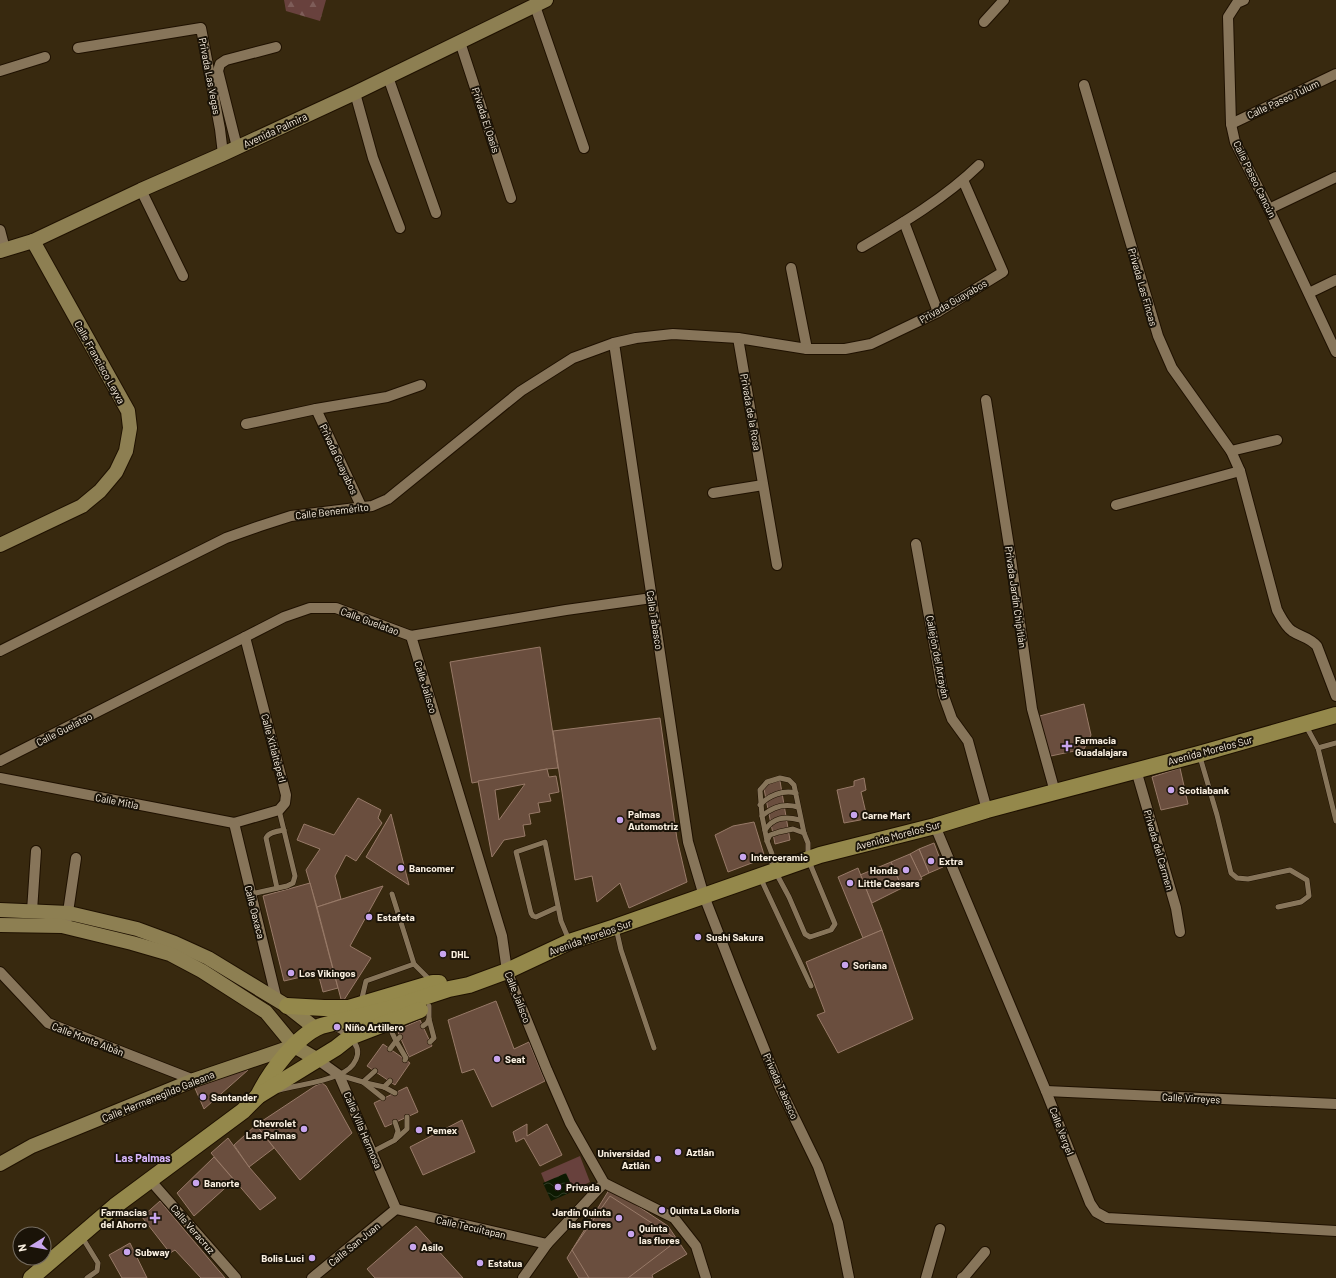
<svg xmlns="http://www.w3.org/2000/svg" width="1336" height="1278" font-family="Barlow,sans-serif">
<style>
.forest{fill:url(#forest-firs)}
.pitch{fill:#68413d}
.water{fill:url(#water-waves)}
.building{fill:#6a4e3e;stroke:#987a68;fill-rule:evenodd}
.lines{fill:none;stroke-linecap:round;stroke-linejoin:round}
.lane-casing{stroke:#1f1100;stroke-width:6}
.street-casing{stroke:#1f1100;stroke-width:12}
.secondary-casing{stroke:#1f1100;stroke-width:16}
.primary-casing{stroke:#1f1100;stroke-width:18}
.lane{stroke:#87755a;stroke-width:5}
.street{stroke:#87755a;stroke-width:10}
.secondary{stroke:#8d7f52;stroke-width:14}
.primary{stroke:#94884b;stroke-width:16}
.poi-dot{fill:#c8a5ee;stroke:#1a1308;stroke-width:1.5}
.labels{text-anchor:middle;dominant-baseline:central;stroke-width:4;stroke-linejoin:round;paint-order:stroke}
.street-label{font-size:10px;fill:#faf0e1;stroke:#1a1308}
.poi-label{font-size:10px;font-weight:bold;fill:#faf0e1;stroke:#1a1308;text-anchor:start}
.neighbourhood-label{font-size:11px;font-weight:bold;fill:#d6b5fa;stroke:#1a1308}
</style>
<defs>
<pattern id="forest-firs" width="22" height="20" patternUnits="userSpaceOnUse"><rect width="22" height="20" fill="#68413d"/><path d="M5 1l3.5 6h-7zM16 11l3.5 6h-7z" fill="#7e5d59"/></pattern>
<pattern id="water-waves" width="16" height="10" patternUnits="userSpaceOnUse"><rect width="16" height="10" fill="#0d1a01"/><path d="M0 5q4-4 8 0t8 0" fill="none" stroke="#313c26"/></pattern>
</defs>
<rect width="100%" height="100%" fill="#38290f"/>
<path class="forest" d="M284,0H326L320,21L286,11Z"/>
<path class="pitch" d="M580,1156L590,1182L552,1200L541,1173Z"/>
<path class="water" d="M566,1173L574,1191L551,1201L543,1183Z"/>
<g class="building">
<path d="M540,647L558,768L547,769L472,783L450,662Z"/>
<path d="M1084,704L1091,735L1084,749L1046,757L1036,717Z"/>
<path d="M660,718L677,839L687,882L629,908L620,883L597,902L592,876L575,880L553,731Z"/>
<path d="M1180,768L1188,804L1161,810L1152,777Z"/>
<path d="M547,769L549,777L556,776L559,792L549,794L551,801L538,803L540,812L529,814L531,824L523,825L525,836L504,840L492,857L478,781ZM525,784L499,820L495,790Z"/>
<path d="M864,778L866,790L861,792L866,813L865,818L860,820L844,823L837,790L854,786V781Z"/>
<path d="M780,781L790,840L775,844L763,784Z"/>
<path d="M358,798L381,810L378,818L382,823L356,861L346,855L335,876L341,899L317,907L306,870L320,849L297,840L304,824L334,835Z"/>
<path d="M391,814L409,885L366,857Z"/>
<path d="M754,822L765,858L728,872L715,835L733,826Z"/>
<path d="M934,843L943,867L929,873L919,849Z"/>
<path d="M919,849L929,873L921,877L910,854Z"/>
<path d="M910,854L922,879L902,888L891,862Z"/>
<path d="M891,862L902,888L872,903L860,875Z"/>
<path d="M858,868L882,930L863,938L838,877Z"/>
<path d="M310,883L338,988L323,992L318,973L284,981L263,896Z"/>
<path d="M383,886L350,946L371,958L342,1003L317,907Z"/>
<path d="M882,930L913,1019L838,1053L817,1015L825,1012L806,962Z"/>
<path d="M496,1001L514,1049L529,1042L545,1081L492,1107L474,1069L462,1073L448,1020Z"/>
<path d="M420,1020L432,1046L409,1057L397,1030Z"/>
<path d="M383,1044L410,1063L395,1085L367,1066Z"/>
<path d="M245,1065L248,1070L204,1109L194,1086Z"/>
<path d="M322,1083L326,1086L352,1133L300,1180L256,1125L315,1086Z"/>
<path d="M407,1087L418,1112L385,1127L374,1103Z"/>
<path d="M462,1120L475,1152L423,1175L410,1147Z"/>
<path d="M527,1124V1136L547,1124L562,1155L540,1166L524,1138L516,1142L513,1132Z"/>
<path d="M256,1125L274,1148L249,1167L234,1145Z"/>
<path d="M228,1138L249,1167L276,1198L260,1210L211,1153Z"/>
<path d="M214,1157L234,1180L194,1216L177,1193Z"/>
<path d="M609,1190L630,1201L668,1226L687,1254L652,1275L653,1278H579L567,1258Z"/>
<path d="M610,1196L678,1240L628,1278H589L572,1250Z"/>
<path d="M160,1201L225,1278H201L175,1250L170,1253L142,1217Z"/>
<path d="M416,1226L463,1278H375L367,1269Z"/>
<path d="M130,1243L147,1278H122L109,1255Z"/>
</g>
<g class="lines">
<defs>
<g id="lane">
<path d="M1306,726L1318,748L1336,743"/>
<path d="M1318,748L1336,821"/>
<path d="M1200,757L1217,815L1231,873L1237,878L1248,879L1290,870L1307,880L1309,896L1301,902L1278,907"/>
<path d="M780,778L789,780L794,785L804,833L808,843V859L835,924L831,930L810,937L805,934L789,897L775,871L772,863V854L767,841L762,816L760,790L767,782Z"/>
<path d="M760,805C769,795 783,790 796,793"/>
<path d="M762,816C772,807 784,803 798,807"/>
<path d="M765,830C774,817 785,816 800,820"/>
<path d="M767,841L770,835L779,832L793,829L804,833"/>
<path d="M760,877L811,986"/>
<path d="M277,888L266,838C269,832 278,831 284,830"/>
<path d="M251,894L287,886L293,883L295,876L279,810"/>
<path d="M392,894L414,964"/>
<path d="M558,907L536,917L533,916L531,913L516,852L545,842L561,921L569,940"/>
<path d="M616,928L621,950L654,1048"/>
<path d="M361,1002L366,981L414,964L431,981"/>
<path d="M429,1006V1019L434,1038L430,1042"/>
<path d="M388,1024L396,1041L390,1049"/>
<path d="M423,1026L427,1023L429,1019"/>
<path d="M400,1037L396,1041L406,1058L405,1060"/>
<path d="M339,1075L363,1082L383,1098"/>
<path d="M363,1082L375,1071"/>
<path d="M366,1083L384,1087L395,1093"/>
<path d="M384,1087L390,1081"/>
<path d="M279,1090C298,1085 320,1083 338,1075C354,1069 366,1052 350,1038C346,1033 338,1030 332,1027"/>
<path d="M396,1139L407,1129V1117"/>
<path d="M372,1152L395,1140L398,1131L395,1122"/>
<path d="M82,1237L98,1263L97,1271L87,1278"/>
</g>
<g id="street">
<path d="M1244,0L1237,3L1228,17L1231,124L1235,142L1269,209L1336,352"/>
<path d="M535,6L584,148"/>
<path d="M984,22L1004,0"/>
<path d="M460,42L511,198"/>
<path d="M78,48L201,28L220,129L223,154"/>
<path d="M0,71L45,57"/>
<path d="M388,77L436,213"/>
<path d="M1084,85L1158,336L1172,368L1231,451L1240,471L1277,610C1281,617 1285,626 1292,631C1301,637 1309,637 1317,646L1336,696"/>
<path d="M355,93L373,158L400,228"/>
<path d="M1231,124L1336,74"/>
<path d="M237,147L218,71L220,64L226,60L276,47"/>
<path d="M141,190L183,276"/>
<path d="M1269,209L1336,177"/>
<path d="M904,222L938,312"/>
<path d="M0,230L5,249"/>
<path d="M862,247C903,223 945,198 979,165"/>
<path d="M791,268L807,349"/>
<path d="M1309,293L1336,280"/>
<path d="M738,338L777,565"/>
<path d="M614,343L688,842L704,896L737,981L780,1088L818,1166L838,1223L849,1278"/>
<path d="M986,400L1011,559L1032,709L1055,792"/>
<path d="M316,409L362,508"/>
<path d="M246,424L316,409L387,397L421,385"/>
<path d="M1231,451L1277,440"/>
<path d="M713,493L763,485"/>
<path d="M1116,505L1240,471"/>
<path d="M916,544L943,694L952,719L968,741L987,810"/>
<path d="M411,636L502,936L507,971L547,1070L570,1123L604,1183L674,1218L696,1246L706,1278"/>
<path d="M0,651L226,538L260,526L291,516L372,506L388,499L521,391L573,358L614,343L636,338L673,334L738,338L807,349H845L871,344L938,312L1003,272L963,180"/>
<path d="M0,761L245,637L284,617L310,608H336L411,636L566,610L652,598"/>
<path d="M1136,770L1176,908L1180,932"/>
<path d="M0,778L234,823L279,810L285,803L286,795L245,637"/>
<path d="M234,823L277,1001"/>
<path d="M935,826L1046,1091L1090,1203L1096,1212L1107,1218L1336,1231"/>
<path d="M32,911L36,851"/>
<path d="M67,919L76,858"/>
<path d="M0,972L48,1023L194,1080"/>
<path d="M318,1060L339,1075L396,1209"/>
<path d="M1046,1091L1336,1104"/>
<path d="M150,1180L236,1278"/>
<path d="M396,1209L547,1244"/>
<path d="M312,1278L396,1209"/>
<path d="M523,1278L547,1244L604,1183"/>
<path d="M926,1278L940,1229"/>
<path d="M962,1278L965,1276L985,1252"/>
</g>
<g id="secondary">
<path d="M0,251L33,241L141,190L223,154L355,93L546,0"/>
<path d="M0,545L82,506L100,491L116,472L126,451L130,428L128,411L33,241"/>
<path d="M0,910L69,913L137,929L175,943L208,958L287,1006L315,1028"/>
<path d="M0,925L62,926L132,943L170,954L202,971L266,1012L294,1046L318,1060"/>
<path d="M0,1164L32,1146L194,1080L294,1046"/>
</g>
<g id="primary">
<path d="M287,1006L324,1008H349L433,983H439"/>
<path d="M258,1096C270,1072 296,1036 321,1026L388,1009L449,989L469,985L507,971L569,942L615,927L820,855L935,826L987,810L1199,754L1336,715"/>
<path d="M31,1278L115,1206L243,1111L258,1096L336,1048L350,1037L420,1010"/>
</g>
</defs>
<use href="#lane" class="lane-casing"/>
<use href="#street" class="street-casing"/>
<use href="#secondary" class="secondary-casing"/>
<use href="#primary" class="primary-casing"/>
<use href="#lane" class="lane"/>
<use href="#street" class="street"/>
<use href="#secondary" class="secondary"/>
<use href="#primary" class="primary"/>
</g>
<g class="poi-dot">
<path d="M1065 740h4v4h4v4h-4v4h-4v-4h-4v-4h4z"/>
<circle cx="1171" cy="790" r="4"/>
<circle cx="854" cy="815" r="4"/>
<circle cx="620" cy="820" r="4"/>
<circle cx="743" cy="857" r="4"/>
<circle cx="931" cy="861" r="4"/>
<circle cx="401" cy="868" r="4"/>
<circle cx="906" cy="870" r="4"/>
<circle cx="850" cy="883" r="4"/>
<circle cx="369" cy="917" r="4"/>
<circle cx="698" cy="937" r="4"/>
<circle cx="443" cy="954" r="4"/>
<circle cx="845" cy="965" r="4"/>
<circle cx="291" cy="973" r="4"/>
<circle cx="337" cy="1027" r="4"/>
<circle cx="497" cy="1059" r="4"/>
<circle cx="203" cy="1097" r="4"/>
<circle cx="304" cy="1129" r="4"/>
<circle cx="419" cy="1130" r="4"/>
<circle cx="678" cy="1152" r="4"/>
<circle cx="658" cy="1159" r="4"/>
<circle cx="196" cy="1183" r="4"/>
<circle cx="558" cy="1187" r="4"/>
<circle cx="662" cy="1210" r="4"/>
<path d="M153 1212h4v4h4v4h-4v4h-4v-4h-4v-4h4z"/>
<circle cx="619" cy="1218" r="4"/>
<circle cx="631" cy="1234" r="4"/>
<circle cx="413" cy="1247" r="4"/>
<circle cx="127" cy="1252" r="4"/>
<circle cx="312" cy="1258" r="4"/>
<circle cx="480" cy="1263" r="4"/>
</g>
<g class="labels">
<g class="street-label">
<text transform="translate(210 76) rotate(79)">Privada Las Vegas</text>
<text transform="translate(1283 99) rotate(-25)">Calle Paseo Tulum</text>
<text transform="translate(486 120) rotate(72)">Privada El Oasis</text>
<text transform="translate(275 130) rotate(-25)">Avenida Palmira</text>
<text transform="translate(1255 179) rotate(64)">Calle Paseo Cancún</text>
<text transform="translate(1143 287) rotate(74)">Privada Las Fincas</text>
<text transform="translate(953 301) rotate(-30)">Privada Guayabos</text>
<text transform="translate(100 362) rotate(61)">Calle Francisco Leyva</text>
<text transform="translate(751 412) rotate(80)">Privada de la Rosa</text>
<text transform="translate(339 459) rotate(65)">Privada Guayabos</text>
<text transform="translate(332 511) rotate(-7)">Calle Benemérito</text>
<text transform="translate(1016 597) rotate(82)">Privada Jardín Chipitlán</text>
<text transform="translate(655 620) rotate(81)">Calle Tabasco</text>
<text transform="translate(370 621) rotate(20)">Calle Guelatao</text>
<text transform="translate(938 657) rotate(79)">Callejón del Arrayán</text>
<text transform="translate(426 687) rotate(73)">Calle Jalisco</text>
<text transform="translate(64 729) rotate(-27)">Calle Guelatao</text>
<text transform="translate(274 748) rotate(75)">Calle Xitlaltépetl</text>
<text transform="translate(1210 750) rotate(-15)">Avenida Morelos Sur</text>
<text transform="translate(117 801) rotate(11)">Calle Mitla</text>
<text transform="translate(898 835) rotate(-15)">Avenida Morelos Sur</text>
<text transform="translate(1159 850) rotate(74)">Privada del Carmen</text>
<text transform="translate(255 912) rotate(76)">Calle Oaxaca</text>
<text transform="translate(590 937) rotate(-20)">Avenida Morelos Sur</text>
<text transform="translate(518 997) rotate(69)">Calle Jalisco</text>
<text transform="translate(88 1039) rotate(21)">Calle Monte Albán</text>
<text transform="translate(781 1086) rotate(66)">Privada Tabasco</text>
<text transform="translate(158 1096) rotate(-22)">Calle Hermenegildo Galeana</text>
<text transform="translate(1191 1098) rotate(3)">Calle Virreyes</text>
<text transform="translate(363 1130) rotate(67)">Calle Villa Hermosa</text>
<text transform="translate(1062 1131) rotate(69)">Calle Vergel</text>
<text transform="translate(471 1227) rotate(13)">Calle Tecuitapan</text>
<text transform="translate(193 1229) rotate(49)">Calle Veracruz</text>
<text transform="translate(354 1244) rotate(-39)">Calle San Juan</text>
</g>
<g class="poi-label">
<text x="1075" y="740">Farmacia<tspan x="1075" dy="12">Guadalajara</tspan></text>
<text x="1179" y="790">Scotiabank</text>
<text x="628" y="814">Palmas<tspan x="628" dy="12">Automotriz</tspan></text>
<text x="862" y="815">Carne Mart</text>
<text x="751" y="857">Interceramic</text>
<text x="939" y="861">Extra</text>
<text x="409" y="868">Bancomer</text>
<text x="898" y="870" text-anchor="end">Honda</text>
<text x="858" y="883">Little Caesars</text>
<text x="377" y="917">Estafeta</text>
<text x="706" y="937">Sushi Sakura</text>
<text x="451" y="954">DHL</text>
<text x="853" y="965">Soriana</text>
<text x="299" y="973">Los Vikingos</text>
<text x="345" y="1027">Niño Artillero</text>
<text x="505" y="1059">Seat</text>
<text x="211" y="1097">Santander</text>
<text x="296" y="1123" text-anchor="end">Chevrolet<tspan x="296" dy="12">Las Palmas</tspan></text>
<text x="427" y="1130">Pemex</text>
<text x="686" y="1152">Aztlán</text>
<text x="650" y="1153" text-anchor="end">Universidad<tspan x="650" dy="12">Aztlán</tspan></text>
<text x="204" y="1183">Banorte</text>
<text x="566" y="1187">Privada</text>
<text x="670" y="1210">Quinta La Gloria</text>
<text x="147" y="1212" text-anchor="end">Farmacias<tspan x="147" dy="12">del Ahorro</tspan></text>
<text x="611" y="1212" text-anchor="end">Jardín Quinta<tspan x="611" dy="12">las Flores</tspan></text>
<text x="639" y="1228">Quinta<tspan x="639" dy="12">las flores</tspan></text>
<text x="421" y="1247">Asilo</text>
<text x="135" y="1252">Subway</text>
<text x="304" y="1258" text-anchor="end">Bolis Luci</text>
<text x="488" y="1263">Estatua</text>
</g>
<g class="neighbourhood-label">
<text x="143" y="1157">Las Palmas</text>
</g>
</g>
<g transform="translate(32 1246) rotate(259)"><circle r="19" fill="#1a1308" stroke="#746b5f"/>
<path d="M0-3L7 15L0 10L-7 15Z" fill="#c8a5ee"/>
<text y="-6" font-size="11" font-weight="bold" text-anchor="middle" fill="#faf0e1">N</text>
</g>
</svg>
